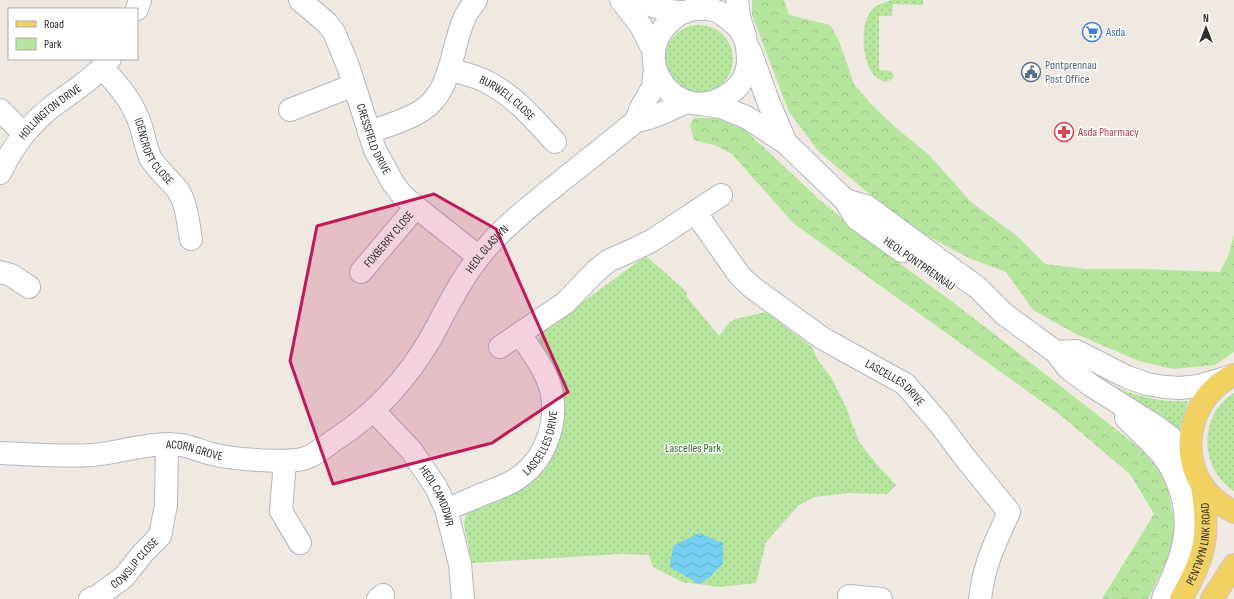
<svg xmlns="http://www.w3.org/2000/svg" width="1234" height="599" font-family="'Sofia Sans Condensed',sans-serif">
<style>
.green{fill:url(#green-dots)}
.forest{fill:url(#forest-crowns)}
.water{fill:url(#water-waves)}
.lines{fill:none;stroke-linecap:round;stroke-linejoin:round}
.minor-casing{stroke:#b4b7c1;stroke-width:24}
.major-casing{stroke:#c9c9c9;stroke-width:24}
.minor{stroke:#fff;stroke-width:22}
.major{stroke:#f2d163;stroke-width:22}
.marked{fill:#c2185b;fill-opacity:0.2;stroke:#c2185b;stroke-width:3;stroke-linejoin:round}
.labels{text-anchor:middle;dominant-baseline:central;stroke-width:3;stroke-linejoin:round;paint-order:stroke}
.shop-label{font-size:12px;fill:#366cbe;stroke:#fff;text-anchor:start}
.service-label{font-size:12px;fill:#4e5e75;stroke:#fff;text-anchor:start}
.street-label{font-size:12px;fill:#2e2e2e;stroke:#fff}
.health-label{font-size:12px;fill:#be3a42;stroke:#fff;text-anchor:start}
.park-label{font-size:12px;fill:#2c6e1b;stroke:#fff}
</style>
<defs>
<pattern id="green-dots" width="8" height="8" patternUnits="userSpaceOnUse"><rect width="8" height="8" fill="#b6e59e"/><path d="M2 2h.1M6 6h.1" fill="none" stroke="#9dc588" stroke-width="1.8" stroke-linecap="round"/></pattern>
<pattern id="forest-crowns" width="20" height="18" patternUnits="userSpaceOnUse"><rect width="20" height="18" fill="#b6e59e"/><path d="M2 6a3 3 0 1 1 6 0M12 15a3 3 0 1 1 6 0" fill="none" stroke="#9dc588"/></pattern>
<pattern id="water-waves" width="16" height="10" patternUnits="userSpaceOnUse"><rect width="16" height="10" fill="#75cff0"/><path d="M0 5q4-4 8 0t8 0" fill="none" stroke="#66b2ce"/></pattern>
</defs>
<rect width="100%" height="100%" fill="#efe9e1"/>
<g class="green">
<path d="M891,0H923V5L893,4L892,16H879V70L891,71L894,76L891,80L885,82C881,80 877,78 874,75C862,61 859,24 872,10C877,4 884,3 891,0Z"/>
<circle cx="699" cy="59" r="34"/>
<path d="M646,256L687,292L686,296L719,336L729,323L735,319L766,312L812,347L819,362L831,377L846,407L859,442L878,466L896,485L887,494L848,493L815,497L799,505L766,542L756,583L720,587L682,582L653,567L649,555L620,554L472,563L464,525L466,515L472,508L560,428L565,411L563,393L560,379L553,366L540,345L539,338L544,330Z"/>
<path d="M1102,381C1130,394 1156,403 1188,401L1181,424L1180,434Z"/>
<path d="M1234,393V491C1199,469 1198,415 1234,393Z"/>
</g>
<g class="forest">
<path d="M752,0H784L789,15L830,25L839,41L854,84L872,105L895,127L929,155L971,202L1017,236L1045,264L1086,269H1144L1220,272L1228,256L1234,234V352L1215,365L1173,369L1139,361L1076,334L1033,310L1006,272L969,258L908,226L819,152L789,112L752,15Z"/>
<path d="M694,118H716L744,129L820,200L868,240L962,309L1141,449L1159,469L1168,490L1174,519L1173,548L1148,599H1102L1154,514L1130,474L1059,414L793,223L733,155L717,146L694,140L690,126Z"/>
</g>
<path class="water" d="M699,533L723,543V563L710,577L699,584L670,567L673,546Z"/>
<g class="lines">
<defs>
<g id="minor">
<path id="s1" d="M300,0L327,23L334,32L348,66L375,150L393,183L402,195L416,207L479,257"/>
<path d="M621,0L641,26L654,52"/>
<path d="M637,0C648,5 671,13 684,12C688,12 691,9 695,9C703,8 715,9 722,14C742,28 748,36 748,61C748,74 740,87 729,94C676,132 617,50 683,12"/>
<path d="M737,0L739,17L745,36"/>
<path d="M137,9L140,0"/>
<path d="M750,51L768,101L786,143"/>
<path id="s2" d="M102,68C117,83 132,101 139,121C144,133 145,147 151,159C158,170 169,179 177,189C187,203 188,223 191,239"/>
<path id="s3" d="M449,69C461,73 474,75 485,81C514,95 534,119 555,142"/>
<path d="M701,104L721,107L746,117L786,143L845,200L856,218L902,251"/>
<path d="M0,110L24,134"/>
<path d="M290,110L354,85"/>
<path d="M636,121L641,108L653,87L655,68"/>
<path d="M369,132C386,126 405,121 421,111C452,92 451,49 464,19C467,12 472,6 476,0"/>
<path id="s4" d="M0,173C13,146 29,124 53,106C73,91 94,78 110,59"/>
<path d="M845,200L866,206L978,288L1004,314L1056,352L1068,368L1092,386L1157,427L1169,436L1179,446L1194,469"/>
<path id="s5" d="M695,212L740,276L753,288L822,338L905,384L939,423L966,459L1009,512C995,543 984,564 980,599"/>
<path d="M0,272L11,275L29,287"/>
<path id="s6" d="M361,272L416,207"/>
<path d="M500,347L565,303L596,271L608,261L635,249L653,240L721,195"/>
<path d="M1056,352L1076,351L1127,377L1147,384L1165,387L1180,388L1198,386L1229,377"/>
<path id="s7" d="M374,411L411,450L436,487L446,509L460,564L463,599"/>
<path d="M1126,418C1138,430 1150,441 1161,453C1183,481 1192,519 1181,554C1177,570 1169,584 1163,599"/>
<path id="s8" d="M0,453C30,454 61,457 91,455C121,453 150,441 181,445C192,447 201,451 212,454C231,459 287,464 306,458C317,454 326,446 336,439C376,413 408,378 432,336C449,304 464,273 488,246C511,220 539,199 565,178C589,159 613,140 636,121C654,118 670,110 686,102"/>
<path d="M285,461L281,511L300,543"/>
<path id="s9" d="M446,509C459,505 471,499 483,494C496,489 511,484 522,475C547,456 558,420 551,390C546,370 531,351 520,334"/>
<path d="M849,596L881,599"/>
<path id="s10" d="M90,599L98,596L124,577L143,553L160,536L166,505L167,444"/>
<path d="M378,599L383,595"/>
</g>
<g id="major">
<path d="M1234,375C1193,394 1178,447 1202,485C1210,497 1221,505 1234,512"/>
<path id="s11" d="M1181,599C1206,556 1210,535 1202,485"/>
<path d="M1212,599L1234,565"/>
</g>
</defs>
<use href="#minor" class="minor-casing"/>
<use href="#major" class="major-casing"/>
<use href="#minor" class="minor"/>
<use href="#major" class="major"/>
</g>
<path class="marked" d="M434,194L496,229L568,392L492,443L333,484L290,361L317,226Z"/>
<defs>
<symbol id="supermarket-ring" viewBox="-11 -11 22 22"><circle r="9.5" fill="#fff" stroke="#3f7fe0" stroke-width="1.5"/><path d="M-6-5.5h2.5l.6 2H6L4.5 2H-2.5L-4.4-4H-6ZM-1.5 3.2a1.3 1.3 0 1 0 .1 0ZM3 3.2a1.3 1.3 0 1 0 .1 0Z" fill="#3f7fe0"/></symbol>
<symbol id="civic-ring" viewBox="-11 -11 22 22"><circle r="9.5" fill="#fff" stroke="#5c6f8a" stroke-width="1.5"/><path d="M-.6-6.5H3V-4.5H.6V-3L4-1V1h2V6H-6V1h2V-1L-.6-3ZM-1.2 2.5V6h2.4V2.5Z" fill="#5c6f8a"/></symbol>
<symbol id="pharmacy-ring" viewBox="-11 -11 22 22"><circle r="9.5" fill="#fff" stroke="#e0444e" stroke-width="1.5"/><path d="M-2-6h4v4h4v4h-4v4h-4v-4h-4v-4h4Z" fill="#e0444e"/></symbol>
</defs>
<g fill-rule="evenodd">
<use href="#supermarket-ring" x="1081" y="21" width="22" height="22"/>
<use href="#civic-ring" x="1020" y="61" width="22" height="22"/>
<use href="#pharmacy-ring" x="1053" y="121" width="22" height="22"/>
</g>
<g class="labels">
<g class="shop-label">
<text x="1106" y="32">Asda</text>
</g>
<g class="service-label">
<text x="1045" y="65">Pontprennau<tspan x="1045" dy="14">Post Office</tspan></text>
</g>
<g class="street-label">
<text stroke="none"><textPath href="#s3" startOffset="66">BURWELL CLOSE</textPath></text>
<text stroke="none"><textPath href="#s4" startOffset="80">HOLLINGTON DRIVE</textPath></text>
<text stroke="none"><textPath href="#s1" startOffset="161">CRESSFIELD DRIVE</textPath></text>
<text stroke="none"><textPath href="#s2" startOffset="99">IDENCROFT CLOSE</textPath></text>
<text stroke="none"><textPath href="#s6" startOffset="43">FOXBERRY CLOSE</textPath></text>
<text stroke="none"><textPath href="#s8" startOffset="590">HEOL GLASLYN</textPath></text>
<text transform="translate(919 264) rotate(35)">HEOL PONTPRENNAU</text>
<text stroke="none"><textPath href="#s5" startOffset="267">LASCELLES DRIVE</textPath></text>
<text stroke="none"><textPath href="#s9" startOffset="122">LASCELLES DRIVE</textPath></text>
<text stroke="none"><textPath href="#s8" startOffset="196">ACORN GROVE</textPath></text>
<text stroke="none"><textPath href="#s7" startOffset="107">HEOL CAMDDWR</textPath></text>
<text stroke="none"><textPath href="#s11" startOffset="59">PENTWYN LINK ROAD</textPath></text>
<text stroke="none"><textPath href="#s10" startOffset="58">COWSLIP CLOSE</textPath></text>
</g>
<g class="health-label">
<text x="1078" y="132">Asda Pharmacy</text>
</g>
<g class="park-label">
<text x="693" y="448">Lascelles Park</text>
</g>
</g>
<rect x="8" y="8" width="130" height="52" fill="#ffffff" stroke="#ababab"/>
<rect x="16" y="21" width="20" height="6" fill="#f2d163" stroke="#ababab"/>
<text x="44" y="28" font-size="12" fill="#2e2e2e">Road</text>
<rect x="16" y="38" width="20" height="12" fill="#b6e59e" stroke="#ababab"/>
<text x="44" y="48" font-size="12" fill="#2e2e2e">Park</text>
<g transform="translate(1206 28)" stroke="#ffffff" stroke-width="3" paint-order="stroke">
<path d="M0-3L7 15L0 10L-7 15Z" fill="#2e2e2e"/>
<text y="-6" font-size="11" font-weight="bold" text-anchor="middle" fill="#2e2e2e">N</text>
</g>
</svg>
